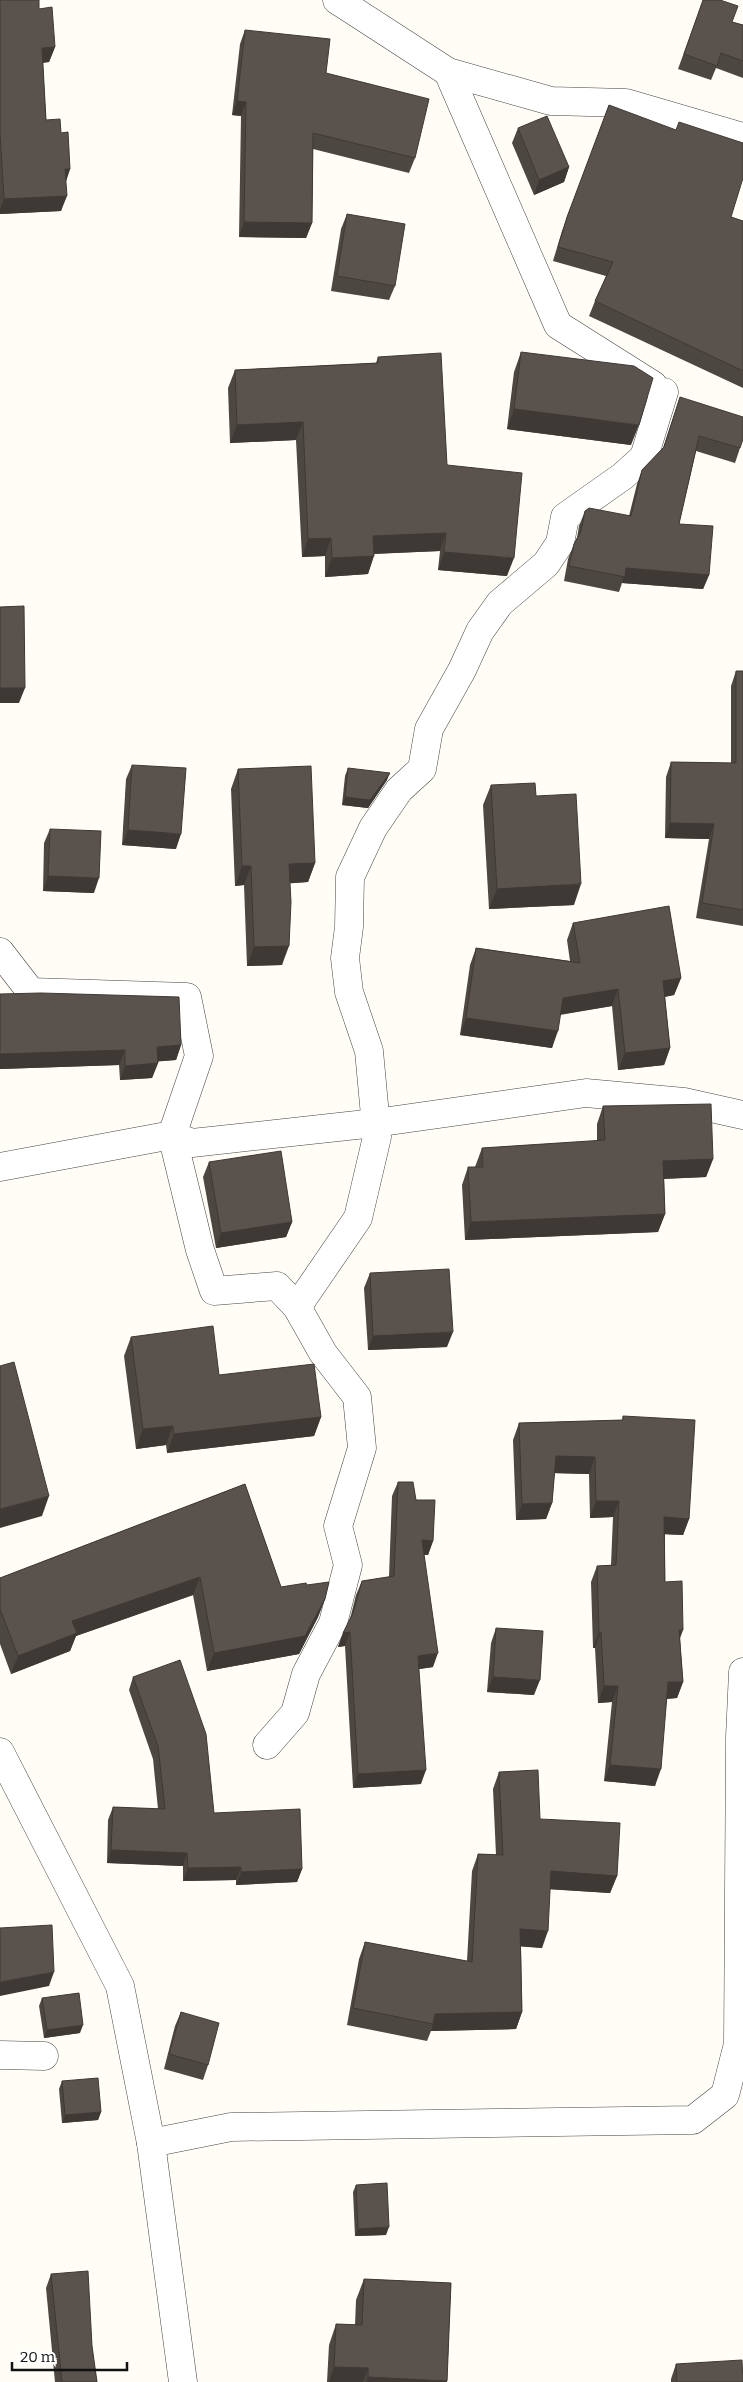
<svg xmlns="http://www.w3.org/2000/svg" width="743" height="2382" font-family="Bitter,serif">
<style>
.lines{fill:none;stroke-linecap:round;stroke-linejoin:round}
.minor-casing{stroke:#444;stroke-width:29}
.minor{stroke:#fff;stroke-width:28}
.wall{fill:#4d4742}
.shaded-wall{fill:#3f3936}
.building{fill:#5a524d;stroke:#3f3936}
</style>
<rect width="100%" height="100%" fill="#fffdf5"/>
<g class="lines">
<defs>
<g id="minor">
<path d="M337,0L448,72L551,101L626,103L743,137"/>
<path d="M448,72L558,325L653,385"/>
<path d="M0,952L31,992L187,997L199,1056L172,1135L200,1250L214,1291L277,1286L297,1307L323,1353L357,1397L362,1448L338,1526L348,1565L333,1623L306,1674L295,1713L267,1745"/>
<path d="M0,1167L172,1135L192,1143L375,1123L586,1093L684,1102L743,1115"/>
<path d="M297,1307L358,1218L377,1137L369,1051L349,992L345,958L349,927L350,877L373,828L399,790L422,769L429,729L462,670L480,631L500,603L546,564L560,543L565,517L623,476L644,457L664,392"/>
<path d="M0,1752L120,1986L151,2143L183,2382"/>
<path d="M0,2055L44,2056"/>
<path d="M151,2143L231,2127L693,2120L725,2095L738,2044L740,1737L743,1672"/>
</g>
</defs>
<use href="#minor" class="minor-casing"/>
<use href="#minor" class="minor"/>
</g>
<g class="wall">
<path d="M0,0L39,9L55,47L49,62L43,63L46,120L61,133L70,169L66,181L61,211L0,214Z"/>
<path d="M703,0L732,22L743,25V78L716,68L711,80L678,69Z"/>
<path d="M245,30L326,73L415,158L409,173L313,149L312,223L306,238L239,237L241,116L232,115L240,44Z"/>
<path d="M609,105L731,217L743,221V388L589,316L595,301L606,276L553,261L562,231Z"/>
<path d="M518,128L569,167L564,182L534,195L512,143Z"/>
<path d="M347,214L395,286L389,300L331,291L341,229Z"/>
<path d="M521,352L631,445L507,429L514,372Z"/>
<path d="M378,357L447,465L507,576L438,570L440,551L374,554L368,574L325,577V556L302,557L296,440L230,443L228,388L235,370L376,363Z"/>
<path d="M680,397L740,448L735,463L696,451L679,524L709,575L703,589L622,583L619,592L564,581L568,559L574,544L577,538L579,526L585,511L629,516L637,484L642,470L663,448Z"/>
<path d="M736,671H743V926L696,918L709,839L665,838L666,777L671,762L731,763V686Z"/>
<path d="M132,765L176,849L122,845L126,779Z"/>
<path d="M348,768L387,780L368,808L342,805L345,776Z"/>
<path d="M238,769L315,863L308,882L290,883L282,965L247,966L244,885L235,886L231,789Z"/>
<path d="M491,785L536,796L574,905L489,909L483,805Z"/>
<path d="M50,829L94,893L43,891L44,843Z"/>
<path d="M573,923L681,978L674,995L665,997L670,1048L664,1065L618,1070L612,1006L560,1015L552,1048L460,1035L470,965L476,948L570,961L567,940Z"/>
<path d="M0,994L181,1045L176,1060L158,1061V1063L152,1078L120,1080L119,1065L0,1069Z"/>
<path d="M603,1106L713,1159L706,1177L664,1179L665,1214L658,1232L465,1240L462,1185L468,1167H475L482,1148L597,1141V1124Z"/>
<path d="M209,1162L292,1222L286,1237L216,1248L203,1177Z"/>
<path d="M370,1273L447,1347L368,1350L364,1288Z"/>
<path d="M131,1337L219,1375L321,1417L314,1436L167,1453L166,1445L136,1449L124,1356Z"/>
<path d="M623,1416L689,1519L683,1535L665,1534V1582L680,1639L683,1682L677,1698L667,1699L655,1786L604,1781L612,1702L598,1703L595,1648H593L591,1582L597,1566L611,1565L613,1517L590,1518L589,1474L554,1473L552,1503L546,1519L516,1520L513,1440L519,1423L622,1420Z"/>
<path d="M398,1482L416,1500L433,1541L428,1555H424L433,1667L419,1669L421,1784L353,1788L345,1646L338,1647L343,1633L350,1619L356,1595L362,1581L389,1577L392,1496Z"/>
<path d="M245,1484L281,1587L307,1585L325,1599L318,1617L299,1654L207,1671L193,1595L76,1636L70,1651L11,1674L0,1644V1578Z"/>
<path d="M496,1628L534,1695L487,1692L491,1643Z"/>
<path d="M133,1677L214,1813L302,1869L297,1882L236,1885V1880L183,1881V1866L107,1863L108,1820L113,1807L158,1809L153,1759L129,1690Z"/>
<path d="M499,1772L540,1819L617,1876L610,1893L550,1889L542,1948L521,1946L522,2012L516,2029L431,2031L427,2041L347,2025L359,1959L365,1942L467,1961L472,1871L478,1854L496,1855L493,1789Z"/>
<path d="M42,1998L80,2033L44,2038L39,2006Z"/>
<path d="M181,2012L208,2065L203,2080L164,2069L175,2026Z"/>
<path d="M62,2081L101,2112L98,2120L62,2123L59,2089Z"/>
<path d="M356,2185L386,2235L355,2236L353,2192Z"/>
<path d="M51,2274L92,2346L97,2382H55L46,2288Z"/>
<path d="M364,2279L451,2283L447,2382H327L329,2345L336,2324L355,2325L356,2300Z"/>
<path d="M676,2364L743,2382H671V2379Z"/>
</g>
<g class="shaded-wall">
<path d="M55,47L49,62L37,63L42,48Z"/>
<path d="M237,101L246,102L241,116L232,115Z"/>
<path d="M569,167L564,182L534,195L539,180Z"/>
<path d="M65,169H70L65,184Z"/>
<path d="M67,196L61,211L0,214V209L4,199Z"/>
<path d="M244,222L312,223L306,238L239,237Z"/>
<path d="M514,409L639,425L631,445L507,429Z"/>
<path d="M303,422L296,440L230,443L237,425Z"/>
<path d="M446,533L440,551L367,554L373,536Z"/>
<path d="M331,538L325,556L302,557L308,539Z"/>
<path d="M444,552L514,558L507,576L438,570Z"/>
<path d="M374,556L368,574L325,577L332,558Z"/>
<path d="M626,568L709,575L703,589L622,583Z"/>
<path d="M0,688H25L19,703H0Z"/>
<path d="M390,773L387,780L368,808L342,805L345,797Z"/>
<path d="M670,823L714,824L709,839L665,838Z"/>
<path d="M128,830L181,834L176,849L122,845Z"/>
<path d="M315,863L308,882L282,884L289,864Z"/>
<path d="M242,866H251L244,885L235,886Z"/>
<path d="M48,876L99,878L94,893L43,891Z"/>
<path d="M581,884L574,905L489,909L497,889Z"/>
<path d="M289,946L282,965L247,966L254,947Z"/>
<path d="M681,978L674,995L657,998L663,981Z"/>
<path d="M618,989L612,1006L556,1015L563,998Z"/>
<path d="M466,1018L558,1031L552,1048L460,1035Z"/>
<path d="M181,1045L176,1060L152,1062L157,1047Z"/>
<path d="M670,1048L664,1065L618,1070L625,1053Z"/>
<path d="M125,1050L119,1065L0,1069V1054Z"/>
<path d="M158,1063L152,1078L120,1080L125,1066Z"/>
<path d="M713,1159L706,1177L657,1179L663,1161Z"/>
<path d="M665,1214L658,1232L465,1240L471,1222Z"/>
<path d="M292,1222L286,1237L216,1248L221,1233Z"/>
<path d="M453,1332L447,1347L368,1350L373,1336Z"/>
<path d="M321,1417L314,1436L167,1453L174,1434Z"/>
<path d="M173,1426L166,1445L136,1449L143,1429Z"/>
<path d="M556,1456L595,1457L589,1474L550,1473Z"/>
<path d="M49,1496L42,1516L0,1528V1509Z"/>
<path d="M596,1501H619L613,1517L590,1518Z"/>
<path d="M552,1503L546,1519L516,1520L522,1504Z"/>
<path d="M664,1517L689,1519L683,1535L658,1534Z"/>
<path d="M422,1540L433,1541L428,1555L417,1554Z"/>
<path d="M200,1577L193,1595L76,1636L70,1651L11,1674L18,1656L72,1621Z"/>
<path d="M325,1599L318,1617L299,1654L207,1671L214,1653Z"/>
<path d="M679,1630H683L677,1647Z"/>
<path d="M350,1632L345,1646L338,1647L343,1633Z"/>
<path d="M599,1632H601L595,1648H593Z"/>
<path d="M438,1653L433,1667L413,1670L418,1656Z"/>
<path d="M493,1677L540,1680L534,1695L487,1692Z"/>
<path d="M668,1682H683L677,1698L662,1699Z"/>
<path d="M604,1686H618L612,1702L598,1703Z"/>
<path d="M610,1765L661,1769L655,1786L604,1781Z"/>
<path d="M426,1770L421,1784L353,1788L358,1774Z"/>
<path d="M111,1850L187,1853L183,1866L107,1863Z"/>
<path d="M241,1867L236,1880L183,1881L188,1868Z"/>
<path d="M302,1869L297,1882L236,1885L241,1872Z"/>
<path d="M551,1871L617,1876L610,1893L545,1889Z"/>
<path d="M520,1929L548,1931L542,1948L514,1946Z"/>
<path d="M54,1972L49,1986L0,1996V1982Z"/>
<path d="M522,2012L516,2029L431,2031L433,2024L435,2014Z"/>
<path d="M83,2025L80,2033L44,2038L47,2030Z"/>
<path d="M101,2112L98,2120L62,2123L65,2115Z"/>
<path d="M389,2227L386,2235L355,2236L358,2229Z"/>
<path d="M334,2367L368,2368L363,2382H329Z"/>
<path d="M368,2377L447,2381V2382H366Z"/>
</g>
<g class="building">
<path d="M0,0H39V9L52,7L55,47L42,48L46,120L60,119L61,133L68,132L70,169H65L67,196L4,199L0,133Z"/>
<path d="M703,0H720L738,6L732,22L743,25V61L721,53L717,66L684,54Z"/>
<path d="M245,30L330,39L326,73L429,99L415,158L313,133L312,223L244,222L246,102L237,101Z"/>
<path d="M609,105L676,130L679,122L743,143V178L731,217L743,221V371L595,301L613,262L558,247L567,217Z"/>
<path d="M547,116L569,167L539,180L518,128Z"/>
<path d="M347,214L405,224L395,286L337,276Z"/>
<path d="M521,352L634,366L653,378L639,425L514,409Z"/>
<path d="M441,353L447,465L522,473L514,558L444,552L446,533L373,536L374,556L332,558L331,538L308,539L303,422L237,425L235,370L378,363V357Z"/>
<path d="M680,397L743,417V439L740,448L699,436L679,524L713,526L709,575L626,568L625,577L569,566L574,544L581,531L585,511L589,508L631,516L642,470L664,447Z"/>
<path d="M24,606L25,688H0V607Z"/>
<path d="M736,671H743V910L702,903L714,824L670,823L671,762L736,763Z"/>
<path d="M132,765L186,768L181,834L128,830Z"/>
<path d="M311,766L315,863L289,864L291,902L289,946L254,947L251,866H242L238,769Z"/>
<path d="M348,768L390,773L370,800L345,797Z"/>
<path d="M535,783L536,796L576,794L581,884L497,889L491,785Z"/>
<path d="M50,829L101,831L99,878L48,876Z"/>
<path d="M669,906L681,978L663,981L670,1048L625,1053L618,989L563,998L558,1031L466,1018L476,948L580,963L573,923Z"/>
<path d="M41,993L179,997L181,1045L157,1047L158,1063L125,1066V1050L0,1054V994Z"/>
<path d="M711,1104L713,1159L663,1161L665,1214L471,1222L468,1167H483L482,1148L605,1140L603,1106Z"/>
<path d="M281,1151L292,1222L221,1233L209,1162Z"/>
<path d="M449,1269L453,1332L373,1336L370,1273Z"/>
<path d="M213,1326L219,1375L314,1364L321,1417L174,1434L173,1426L143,1429L131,1337Z"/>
<path d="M14,1362L49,1496L0,1509V1366Z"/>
<path d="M623,1416L695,1420L689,1519L664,1517L665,1582L682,1581L683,1630H679L683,1682H668L661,1769L610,1765L618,1686H604L601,1632H599L597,1566L616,1565L619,1501H596L595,1457L556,1456L552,1503L522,1504L519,1423L623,1420Z"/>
<path d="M398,1482H413L416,1500H435L433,1541L422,1540L438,1653L418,1656L426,1770L358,1774L350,1632L343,1633L353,1613L362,1581L394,1576Z"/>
<path d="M245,1484L281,1587L306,1583L307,1585L329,1582L325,1599L305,1636L214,1653L200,1577L72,1621L77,1633L18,1656L0,1609V1578Z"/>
<path d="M496,1628L543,1631L540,1680L493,1677Z"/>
<path d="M180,1660L206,1734L214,1813L300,1809L302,1869L241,1872V1867L188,1868L187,1853L111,1850L113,1807L165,1809L158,1746L133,1677Z"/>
<path d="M538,1770L540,1819L620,1823L617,1876L551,1871L548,1931L520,1929L522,2012L435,2014L433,2024L353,2008L365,1942L472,1962L478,1854L503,1855L499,1772Z"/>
<path d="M52,1925L54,1972L0,1982V1928Z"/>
<path d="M79,1993L83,2025L47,2030L42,1998Z"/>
<path d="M181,2012L219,2023L208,2065L169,2054Z"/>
<path d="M98,2078L101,2112L65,2115L62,2081Z"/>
<path d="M387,2183L389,2227L358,2229L356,2185Z"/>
<path d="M88,2271L92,2346L97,2382H62L51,2274Z"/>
<path d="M364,2279L451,2283L447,2381L368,2377V2368L334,2367L336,2324L362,2325Z"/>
<path d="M742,2360L743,2382H677L676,2364Z"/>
</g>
<path d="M12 2362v8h115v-8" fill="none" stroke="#111111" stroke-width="2.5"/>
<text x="20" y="2362" font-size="15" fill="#111111" stroke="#ffffff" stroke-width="4" paint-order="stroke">20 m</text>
</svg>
